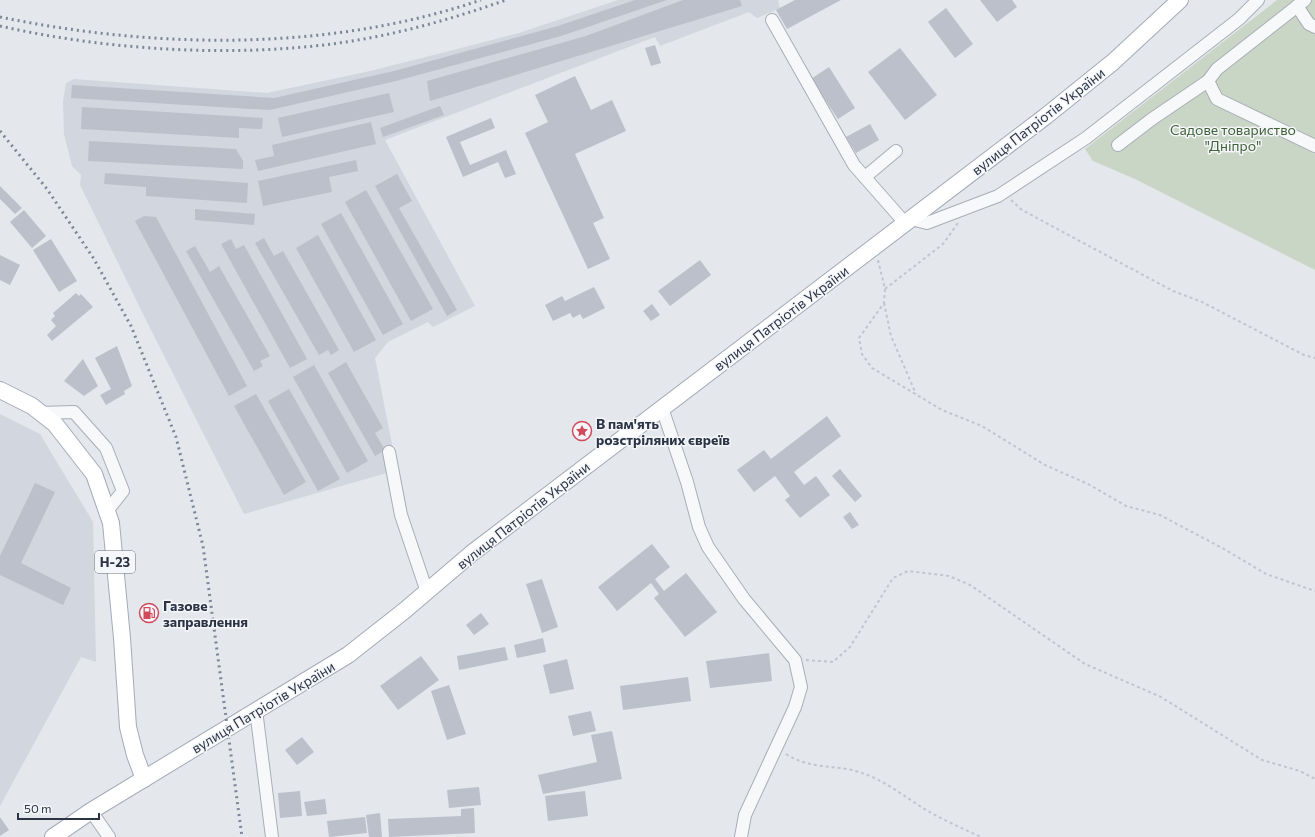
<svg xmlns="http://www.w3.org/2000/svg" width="1315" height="837" font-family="Commissioner,sans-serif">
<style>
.built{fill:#d2d6de}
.green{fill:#c9d6c5}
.building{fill:#bbc0ca}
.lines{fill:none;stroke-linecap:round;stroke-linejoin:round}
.minor-casing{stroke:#a9aeb7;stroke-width:14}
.major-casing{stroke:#a3abb8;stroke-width:18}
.path{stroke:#c2c5cb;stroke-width:2;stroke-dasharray:3 3;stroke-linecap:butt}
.minor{stroke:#f7f8fa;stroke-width:12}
.major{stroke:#fff;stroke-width:16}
.rail{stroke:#7d8696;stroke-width:3;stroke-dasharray:2 4;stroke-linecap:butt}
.labels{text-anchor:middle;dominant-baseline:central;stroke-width:3;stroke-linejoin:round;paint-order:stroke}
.shield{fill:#f4f6f9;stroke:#676e7b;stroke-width:1}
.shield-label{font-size:13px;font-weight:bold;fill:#2b3445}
.street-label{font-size:14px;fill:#2b3445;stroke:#f4f6f9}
.park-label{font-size:14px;fill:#3f6138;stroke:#f4f6f9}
.poi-label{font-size:14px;font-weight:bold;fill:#2b3445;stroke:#f4f6f9;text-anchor:start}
</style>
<rect width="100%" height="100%" fill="#e4e7ec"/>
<g class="built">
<path d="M618,0H779L778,1L780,8L757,18L749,12L660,46L655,37L385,140L475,306L433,327L428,322L388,342L375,358L397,470L244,514L146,320L80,185L81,175L72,166L64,134L63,101L66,83L74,79L267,93L370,71L469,46L519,33Z"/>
<path d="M0,414L40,434L93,522L96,662L81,657L0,806Z"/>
</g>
<path class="green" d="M1277,0H1315V270L1135,179L1093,161L1085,149Z"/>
<g class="building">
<path d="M635,0H667L561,36L396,81L270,110L71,98L72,85L274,98L394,71L558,26Z"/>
<path d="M683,0H740L742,6L430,101L427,81L586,36Z"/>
<path d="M795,0H841L787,29L776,10Z"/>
<path d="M980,0H1012L1017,7L997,22Z"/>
<path d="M946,8L973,44L955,58L928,22Z"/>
<path d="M655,45L661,63L651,66L645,48Z"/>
<path d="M900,48L937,95L905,120L868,72Z"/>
<path d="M829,67L855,108L838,119L811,79Z"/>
<path d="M575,76L591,110L612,100L626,131L575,154L604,218L593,223L610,259L588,269L525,133L548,122L535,95Z"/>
<path d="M389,93L394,112L282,137L278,118Z"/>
<path d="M440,106L444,115L383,137L380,128Z"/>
<path d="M82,107L263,118L262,129L239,128V138L81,129Z"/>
<path d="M491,118L495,128L460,142L470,165L506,150L516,174L505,178L498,162L463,177L446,137Z"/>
<path d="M371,122L376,144L258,171L255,160L274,156L272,145Z"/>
<path d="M870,124L879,140L856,153L846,137Z"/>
<path d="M89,141L236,149L243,161V169L88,161Z"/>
<path d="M356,160L358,171L329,177L332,192L263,206L258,181Z"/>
<path d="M105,173L248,183L247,203L146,196V187L104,184Z"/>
<path d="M397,174L412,201L399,208L457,310L447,316L375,186Z"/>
<path d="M0,186L22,208L15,214L0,199Z"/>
<path d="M366,190L433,309L411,321L345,202Z"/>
<path d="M195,209L255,214L254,225L195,220Z"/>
<path d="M24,210L46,236L32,248L10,222Z"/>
<path d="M341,213L403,324L383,335L321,224Z"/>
<path d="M144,216L156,217L247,386L229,396L135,221Z"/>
<path d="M318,235L376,340L354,352L296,248Z"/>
<path d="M264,238L274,256L283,251L339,350L331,355L328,350L319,355L255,243Z"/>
<path d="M51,239L77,281L59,292L33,250Z"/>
<path d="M231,239L236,249L244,245L307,359L290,368L221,244Z"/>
<path d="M195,246L210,272L219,266L270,356L260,361L263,366L254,371L186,251Z"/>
<path d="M0,255L20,265L10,285L0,280Z"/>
<path d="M700,260L711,275L670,306L658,291Z"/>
<path d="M594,287L605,308L583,319L580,314L573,318L570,313L553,321L545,305L562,296L565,301Z"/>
<path d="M76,293L79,296L81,294L93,307L52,341L47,335L56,326L51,320L55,316L53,313Z"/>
<path d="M652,304L660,315L651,321L643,311Z"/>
<path d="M117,346L132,386L124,391L125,394L106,405L100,395L111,389L95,358Z"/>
<path d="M83,359L98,386L84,396L64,381Z"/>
<path d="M346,362L383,428L375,433L385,450L375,456L328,373Z"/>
<path d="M314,365L368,461L347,473L293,377Z"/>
<path d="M289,389L340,479L318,491L268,401Z"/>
<path d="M256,394L306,482L284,495L234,406Z"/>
<path d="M827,416L841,436L794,472L804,485L816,476L830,495L800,518L785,500L790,496L775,476L754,492L737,470L764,450L771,459Z"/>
<path d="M840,469L862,496L855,502L832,476Z"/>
<path d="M35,483L55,492L21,563L71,588L63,605L0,575V556Z"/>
<path d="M850,512L859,525L852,529L843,517Z"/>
<path d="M652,544L670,567L655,579L664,591L686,573L717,612L685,637L654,598L659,594L651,583L617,611L598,587Z"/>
<path d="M542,579L558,627L542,633L526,584Z"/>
<path d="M481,613L489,624L474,635L466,625Z"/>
<path d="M543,638L546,652L517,658L514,645Z"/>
<path d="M505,647L508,660L459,670L457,656Z"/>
<path d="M769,653L772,681L710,688L706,661Z"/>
<path d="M421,656L439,680L398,710L380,686Z"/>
<path d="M567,659L574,689L550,694L543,665Z"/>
<path d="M688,677L691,701L623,710L620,686Z"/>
<path d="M449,685L466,734L447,740L431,691Z"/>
<path d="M591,711L596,731L573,736L568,716Z"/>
<path d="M612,731L622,779L543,794L538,775L597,762L591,735Z"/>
<path d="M302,737L314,752L297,765L285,750Z"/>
<path d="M479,787L481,805L449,808L447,790Z"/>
<path d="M300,791L302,816L280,818L278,793Z"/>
<path d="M585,791L588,816L548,821L545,796Z"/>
<path d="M325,799L327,814L307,816L304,802Z"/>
<path d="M474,808L475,833L389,837L388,819L461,816V809Z"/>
<path d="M380,813L382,837H369L366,815Z"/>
<path d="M0,817L9,830L0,836Z"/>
<path d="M365,817L367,833L329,837L327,821Z"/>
</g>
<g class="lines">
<defs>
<g id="minor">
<path d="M1297,6L1309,24L1315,27"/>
<path d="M772,20L854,165L905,223"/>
<path d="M1208,81L1217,99L1315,146"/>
<path d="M1118,145L1152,119L1208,81L1217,69L1305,0"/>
<path d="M865,177L896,151"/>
<path d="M911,219L927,223L998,196L1086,138L1239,19L1258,0"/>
<path d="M662,408L687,482L699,527L708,547L744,599L795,660L801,687L795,707L745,815L741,837"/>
<path d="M40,413L74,412L106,448L123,491L107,511"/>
<path d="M389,452L401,515L427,592"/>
<path d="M256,710L272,837"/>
<path d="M91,811L109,837"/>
</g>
<g id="major">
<path d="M0,390L32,406L55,424L94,474L111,523L122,638L128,727L135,755L144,779"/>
<path d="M53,837L91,811L348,655L404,611L472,553L1046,116L1113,62L1180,0"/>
</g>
</defs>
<use href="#minor" class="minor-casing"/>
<use href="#major" class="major-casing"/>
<g class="path">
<path d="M1011,200L1022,210L1173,291L1202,302L1304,355L1315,358"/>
<path d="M878,260L885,289L884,303L859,338L862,354L872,368L942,410L982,426L1045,465L1088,484L1126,506L1160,515L1224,549L1266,574L1315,591"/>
<path d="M885,289L943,244L958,223"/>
<path d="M884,303L891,336L916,394"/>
<path d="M806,660L833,662L850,647L893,578L908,571L949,576L970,585L1085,664L1161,697L1262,760L1300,771L1315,779"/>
<path d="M786,754C811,770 833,764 859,772C883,779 905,797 926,810C943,820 962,828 981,837"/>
</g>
<use href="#minor" class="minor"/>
<use href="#major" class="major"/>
<g class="rail">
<path d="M0,17C156,49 328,52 481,0"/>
<path d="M0,26C106,50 231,58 339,43C396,35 452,19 506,0"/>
<path d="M0,131L47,189L94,259L131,326L176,437L203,546L242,837"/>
</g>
</g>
<defs>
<symbol id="sight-ring" viewBox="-11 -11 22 22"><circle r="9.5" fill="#f4f6f9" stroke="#d1495b" stroke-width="1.5"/><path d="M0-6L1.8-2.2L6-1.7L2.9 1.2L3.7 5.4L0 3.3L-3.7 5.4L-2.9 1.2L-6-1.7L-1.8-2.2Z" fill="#d1495b"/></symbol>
<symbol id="fuel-ring" viewBox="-11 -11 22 22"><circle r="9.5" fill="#f4f6f9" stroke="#d1495b" stroke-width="1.5"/><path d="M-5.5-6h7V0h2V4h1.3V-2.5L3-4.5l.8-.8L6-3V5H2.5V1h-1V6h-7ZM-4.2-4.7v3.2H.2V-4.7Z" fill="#d1495b"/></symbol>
</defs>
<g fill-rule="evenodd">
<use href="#sight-ring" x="571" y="420" width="22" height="22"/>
<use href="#fuel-ring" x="138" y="602" width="22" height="22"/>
</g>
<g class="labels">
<rect class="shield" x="95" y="551" width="40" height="22" rx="3"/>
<g class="shield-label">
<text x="115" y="562">Н-23</text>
</g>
<g class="street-label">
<text transform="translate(1038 121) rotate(-38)">вулиця Патріотів України</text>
<text transform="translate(781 318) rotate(-37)">вулиця Патріотів України</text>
<text transform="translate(523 515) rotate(-38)">вулиця Патріотів України</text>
<text transform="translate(263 707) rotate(-31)">вулиця Патріотів України</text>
</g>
<g class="park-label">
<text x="1233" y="129">Садове товариство<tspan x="1233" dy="16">"Дніпро"</tspan></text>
</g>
<g class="poi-label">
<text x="596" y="423">В пам'ять<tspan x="596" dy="16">розстріляних євреїв</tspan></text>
<text x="163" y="605">Газове<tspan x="163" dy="16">заправлення</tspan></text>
</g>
</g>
<path d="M18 813v6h81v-6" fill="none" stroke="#2b3445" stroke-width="2"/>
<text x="24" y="813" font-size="12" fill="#2b3445" stroke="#f4f6f9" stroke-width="3" paint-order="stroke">50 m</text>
</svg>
